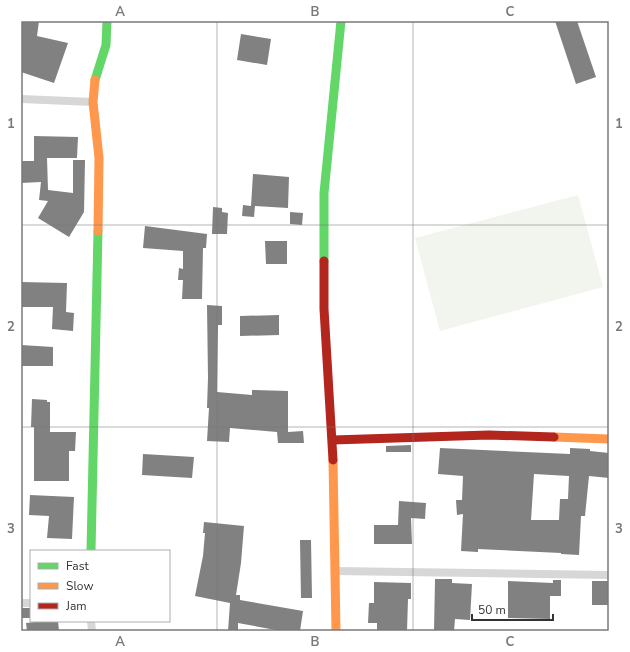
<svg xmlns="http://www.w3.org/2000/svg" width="630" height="652" font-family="'Nunito Sans',sans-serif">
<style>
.green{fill:#f1f5ed}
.building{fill:#818181;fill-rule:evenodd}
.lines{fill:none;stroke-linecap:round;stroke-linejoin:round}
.street{stroke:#d7d7d7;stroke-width:8}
.fast{stroke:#63d668;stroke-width:9}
.slow{stroke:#ff974d;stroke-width:9}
.jam{stroke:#b3261e;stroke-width:9}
.grid{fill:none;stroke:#7a7a7a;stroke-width:1;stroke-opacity:0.55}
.neatline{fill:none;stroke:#7a7a7a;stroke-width:1.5}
.grid-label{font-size:13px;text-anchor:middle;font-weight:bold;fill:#7a7a7a}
</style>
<rect width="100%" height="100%" fill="#fff"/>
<path class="green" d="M578,195L603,287L440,331L415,238Z"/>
<g class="building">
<path d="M21,21H39L37,36L68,43L54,83L21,72Z"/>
<path d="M555,21H577L596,77L576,84Z"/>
<path d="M241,34L271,39L267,65L237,60Z"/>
<path d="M34,136L78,137L77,158H47L48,190L73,193V160H85L84,212L69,237L38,218L48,201L39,200L41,182L21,183V161H34Z"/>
<path d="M253,174L289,177L288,208L255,206L254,217L242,216L243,205L251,206Z"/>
<path d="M213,207L222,208V212L228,213L227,234H212Z"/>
<path d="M290,212L303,213L302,225L290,224Z"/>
<path d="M145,226L207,234L206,248H203L202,299H182L183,280H178L179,268L183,269V251L143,248Z"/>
<path d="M265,241H287V264H266Z"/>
<path d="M21,282L67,283L66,312L74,313L73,331L52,329L53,307H21Z"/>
<path d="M207,305L222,306V325H218L217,392L252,395V390L288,391V432L303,431L304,443H278L277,432L230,428L229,442L207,441L209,408H207L208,378Z"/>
<path d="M279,315V335L240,336V316Z"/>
<path d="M21,345L53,347V366H21Z"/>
<path d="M32,399L47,400V402H50V432H76L75,451H69V481H34V427H31Z"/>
<path d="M411,445V452H386V446Z"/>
<path d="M440,448L570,454V448L590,449V451L609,453V478L589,476L585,516H581L579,555L561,554V553L478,549V552L461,551L463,514L457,515L456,500H462L463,476L438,474ZM534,474L569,476L568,499H560L559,520H531Z"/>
<path d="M143,454L194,457L192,478L142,475Z"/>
<path d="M30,495L74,497L72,539L47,538L49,516L29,515Z"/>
<path d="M399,501L426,503L425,519L411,518L412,544H374V525H398Z"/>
<path d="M204,522L244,526L241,563L236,595H240V600L303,611L300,631H281L238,623V631H228L230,603L195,596L203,556L205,533H203Z"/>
<path d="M300,540H311L312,598H301Z"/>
<path d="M435,579H452V583L472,584L470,620L455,619L454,631H434Z"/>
<path d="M553,580H561V596H550V619L508,618V581L553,583Z"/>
<rect x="592" y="581" width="17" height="24"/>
<path d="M374,582L411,583V599H408L407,631H377V623H368L369,603H374Z"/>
<rect x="21" y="608" width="10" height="10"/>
<path d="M44,621H58L59,631H27L26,623Z"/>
</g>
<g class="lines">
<g class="street">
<path d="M21,99L93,102"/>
<path d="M335,571L609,575"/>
<path d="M21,603H31"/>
<path d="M91,621L92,631"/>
</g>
<g class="fast">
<path d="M95,80L106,45L107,21"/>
<path d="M324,261V193L341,21"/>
<path d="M91,551L98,231"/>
</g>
<g class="slow">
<path d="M95,80L93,102L99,158L98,231"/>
<path d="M554,437L609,439"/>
<path d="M333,460L336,631"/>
</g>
<g class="jam">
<path d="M324,261V309L333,460"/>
<path d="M333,440L489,435L554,437"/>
</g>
</g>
<path class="grid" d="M217,21V631M413,21V631M21,225H609M21,427H609"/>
<rect width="630" height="652" fill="none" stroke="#ffffff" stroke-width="44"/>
<rect x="30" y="550" width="140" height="72" fill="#ffffff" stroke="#adadad"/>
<rect x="38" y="563" width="20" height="6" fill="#63d668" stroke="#adadad"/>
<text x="66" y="570" font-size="12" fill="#333333">Fast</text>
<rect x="38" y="583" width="20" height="6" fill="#ff974d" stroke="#adadad"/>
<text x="66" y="590" font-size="12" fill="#333333">Slow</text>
<rect x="38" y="603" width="20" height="6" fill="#b3261e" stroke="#adadad"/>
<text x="66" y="610" font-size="12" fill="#333333">Jam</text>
<path d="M472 614v6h81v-6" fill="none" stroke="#333333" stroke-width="2"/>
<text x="478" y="614" font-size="12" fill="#333333" stroke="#ffffff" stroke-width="3" paint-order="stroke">50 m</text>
<rect x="22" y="22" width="586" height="608" class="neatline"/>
<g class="grid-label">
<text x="120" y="16">A</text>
<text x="315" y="16">B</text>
<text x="510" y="16">C</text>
<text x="11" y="128">1</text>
<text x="619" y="128">1</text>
<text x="11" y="331">2</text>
<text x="619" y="331">2</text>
<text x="11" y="533">3</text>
<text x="619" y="533">3</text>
<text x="120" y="646">A</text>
<text x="315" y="646">B</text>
<text x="510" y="646">C</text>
</g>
</svg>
